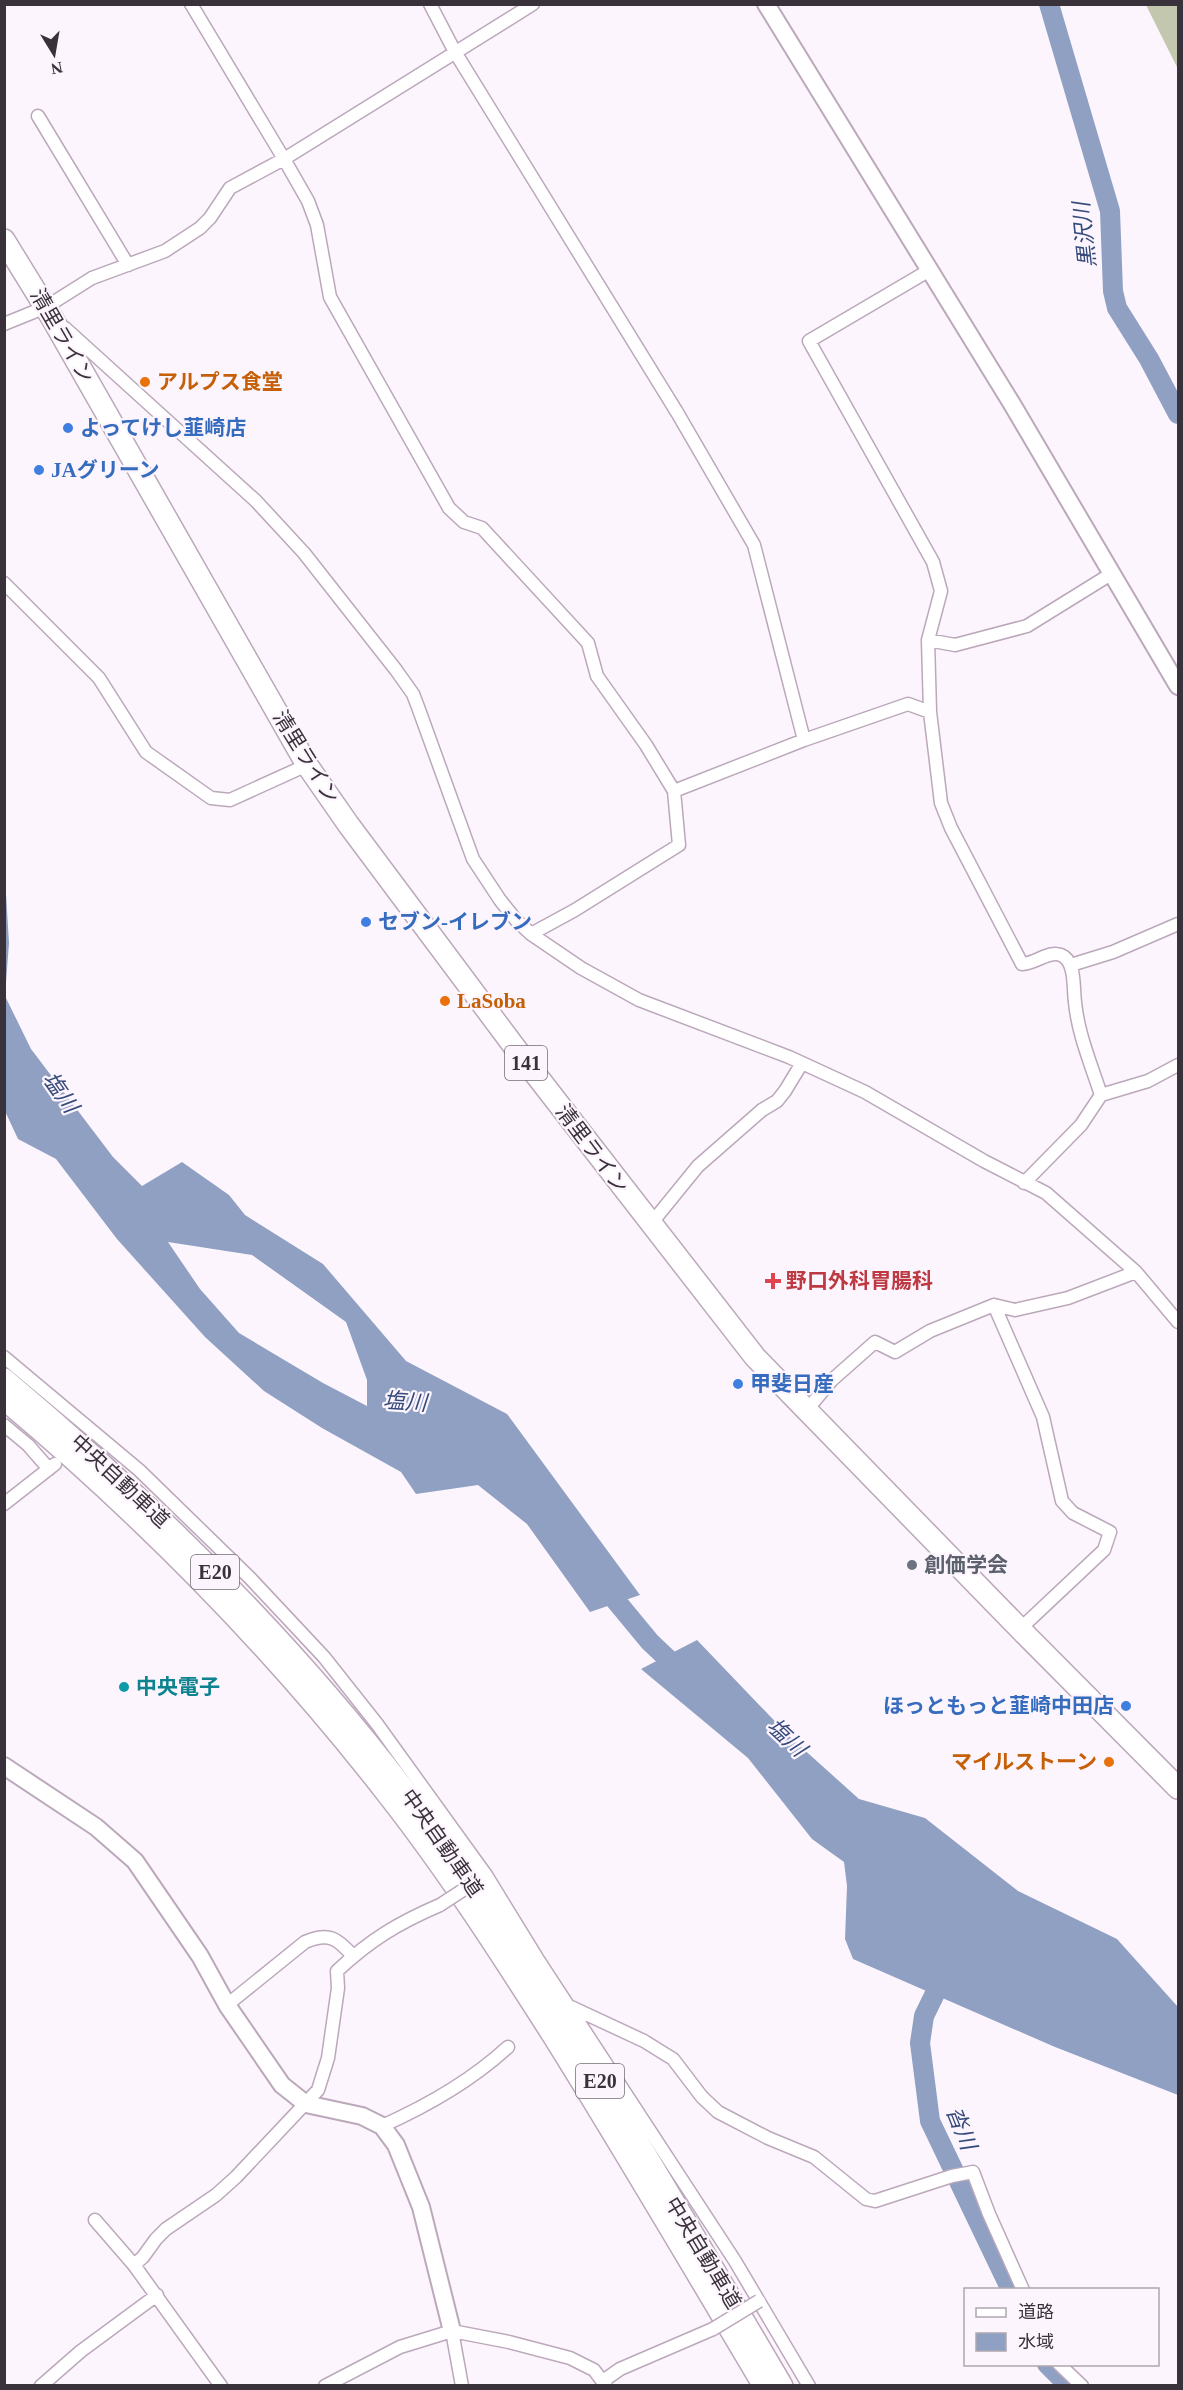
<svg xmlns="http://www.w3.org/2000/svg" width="1183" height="2390" viewBox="0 0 1183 2390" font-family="'Times New Roman','Noto Sans JP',serif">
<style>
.green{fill:#c2c7ae}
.water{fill:#8fa0c3;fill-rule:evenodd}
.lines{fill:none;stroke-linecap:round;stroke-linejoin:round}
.river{stroke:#8fa0c3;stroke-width:20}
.street-casing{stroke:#bba8bb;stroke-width:15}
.secondary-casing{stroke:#bba8bb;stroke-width:20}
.highway-casing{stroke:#bba8bb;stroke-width:24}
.street{stroke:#fff;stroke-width:12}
.secondary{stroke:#fff;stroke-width:16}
.highway{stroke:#fff;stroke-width:21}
.street-bridge-casing{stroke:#bba8bb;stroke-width:15;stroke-linecap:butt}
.street-bridge{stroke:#fff;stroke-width:12}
.food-dot{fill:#e8710a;stroke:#fdf5fd;stroke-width:2}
.shop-dot{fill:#3f7fe0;stroke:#fdf5fd;stroke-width:2}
.health-dot{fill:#e0444e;stroke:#fdf5fd;stroke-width:2}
.worship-dot{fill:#6b7280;stroke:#fdf5fd;stroke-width:2}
.culture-dot{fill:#0f9aa8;stroke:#fdf5fd;stroke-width:2}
.labels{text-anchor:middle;stroke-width:4.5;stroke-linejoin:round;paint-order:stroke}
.shield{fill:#fdf5fd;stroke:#746c74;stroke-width:1.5}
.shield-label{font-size:20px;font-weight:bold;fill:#3a323a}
.street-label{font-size:21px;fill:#3a323a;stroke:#fdf5fd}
.food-label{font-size:21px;font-weight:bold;fill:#c56008;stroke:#fdf5fd;text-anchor:start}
.shop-label{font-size:21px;font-weight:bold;fill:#366cbe;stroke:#fdf5fd;text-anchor:start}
.health-label{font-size:21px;font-weight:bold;fill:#be3a42;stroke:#fdf5fd;text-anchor:start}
.worship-label{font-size:21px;font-weight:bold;fill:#5b616d;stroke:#fdf5fd;text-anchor:start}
.culture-label{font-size:21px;font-weight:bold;fill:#0d838f;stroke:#fdf5fd;text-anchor:start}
.water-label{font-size:22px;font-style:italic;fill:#354b7b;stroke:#fdf5fd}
</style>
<rect width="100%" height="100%" fill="#fdf5fd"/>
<path class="green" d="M1146,5h32v64z"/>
<path class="water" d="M5,877l4,66 -4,53 26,53 82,108 29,29 40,-24 47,33 16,20 78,49 83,97 101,53 133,181 -50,17 -63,-88 -49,-39 -62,9 -15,-22 -79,-44 -58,-37 -59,-54 -88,-98 -61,-80 -38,-20 -14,-30zM168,1242l84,13 94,67 21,58v26l-44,-23 -84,-50 -39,-44z
M697,1640l93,97 69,62 66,19 93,73 99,48 61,68v88l-123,-48 -202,-88 -8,-20 2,-53 -3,-24 -32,-23 -64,-81 -107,-89z"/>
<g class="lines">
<path class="river" d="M1049,4l61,207 3,80 4,17 32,51 29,55
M602,1584l48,58 35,33
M943,1977l-19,39 -4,27 10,78 81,169
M1047,2364l22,22"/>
<g class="street-casing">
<path id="street" d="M191,4l93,155 24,42 9,24 13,72 119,211 15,14 18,6 106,115 9,33 49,69 28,46 5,54 -104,65 -44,24
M430,4l25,48 223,362 76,131 50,195
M38,116l90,149
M928,271l-119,70 124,221 8,29 -13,49 2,72 11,91 10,25 71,136c13,0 27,-14 39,-9 15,6 12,33 14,47 3,32 16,62 26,93
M4,324l42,-17 46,-29 73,-27 35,-23 10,-10 20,-30 54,-29 249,-155
M65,328l191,173 48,52 92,117 17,24 5,13 55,152 27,41 16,20 15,14 50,34 58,32 150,57 76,35 119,69 62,32 90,79 42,50
M4,583l95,95 47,74 65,46 19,2 77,-35
M928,640l27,5 72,-19 84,-52
M674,791l130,-51 104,-36 22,8
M1071,965l42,-13 65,-28
M1024,1183l57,-58 20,-30 47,-14 30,-16
M650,1225l48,-59 64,-56 15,-9 8,-10 17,-28
M994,1305l49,112 19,84 11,12 37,19 -6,18 -84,79
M4,1357l135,113 111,108 74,79 53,67 109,151 51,83 198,303 74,125
M806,1411l26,-31 43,-38 20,10 35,-21 64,-26 21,5 53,-12 68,-26
M4,1425l24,20 21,24
M4,1504l51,-40
M227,2005l78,-63c24,-10 32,-4 48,14
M571,2007l73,34 29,18 29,38 16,15 50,26 46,19 52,42 9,2 77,-25 21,-4 16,42 34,76
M382,2126c45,-20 89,-45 126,-79
M95,2220l39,45
M452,2331l10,55
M1059,2364l23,22
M603,2381l17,-12 93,-40
M41,2386l40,-35 76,-56
M221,2386l-87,-121 9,-8 13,-18 10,-10 50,-34 20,-18 82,-87 10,-32 10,-70 -1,-17c33,-31 61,-48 103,-66
M325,2386l75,-39 52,-16 57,11 61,16 24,12 12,16"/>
</g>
<g class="secondary-casing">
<path id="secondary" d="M766,4l246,400 166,282
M4,1766l92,61 39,34 65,95 27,49 55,80 24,19 56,12 20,10 14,19 25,62 31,124"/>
</g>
<g class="highway-casing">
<path id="highway" d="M4,240l48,78 255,447 41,59 171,229 236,304 265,272 158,159
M4,1379c146,123 283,257 399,409 143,187 259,395 379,598
M4,1399c143,120 270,249 385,397 61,78 114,161 167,244 71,114 139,230 208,346"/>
</g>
<use href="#street" class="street"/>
<use href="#secondary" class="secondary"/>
<use href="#highway" class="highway"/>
<g class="street-bridge-casing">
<path id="street-bridge" d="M440,1905l40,-26
M713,2329l46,-28"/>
</g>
<use href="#street-bridge" class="street-bridge"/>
</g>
<g class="food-dot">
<circle cx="145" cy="382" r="6"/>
<circle cx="445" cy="1001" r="6"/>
<circle cx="1109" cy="1762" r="6"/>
</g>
<g class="shop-dot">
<circle cx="68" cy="428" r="6"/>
<circle cx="39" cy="470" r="6"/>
<circle cx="366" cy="922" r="6"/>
<circle cx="738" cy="1384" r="6"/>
<circle cx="1126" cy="1706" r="6"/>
</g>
<path class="health-dot" d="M770 1272h6v6h6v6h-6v6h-6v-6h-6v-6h6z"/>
<circle class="worship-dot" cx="912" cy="1565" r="6"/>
<circle class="culture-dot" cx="124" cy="1687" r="6"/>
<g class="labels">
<g class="shield">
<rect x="505" y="1046" width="42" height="34" rx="4.5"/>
<rect x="191" y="1555" width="48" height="34" rx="4.5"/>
<rect x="576" y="2064" width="48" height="34" rx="4.5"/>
</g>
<g class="shield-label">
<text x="526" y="1070">141</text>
<text x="215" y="1579">E20</text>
<text x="600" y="2088">E20</text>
</g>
<g class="street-label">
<text transform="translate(62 336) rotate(60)" y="7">清里ライン</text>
<text transform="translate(306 757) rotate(58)" y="7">清里ライン</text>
<text transform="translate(592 1149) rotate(53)" y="7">清里ライン</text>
<text transform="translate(120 1481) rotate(43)" y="7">中央自動車道</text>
<text transform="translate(442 1843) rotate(55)" y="7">中央自動車道</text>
<text transform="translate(703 2253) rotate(59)" y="7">中央自動車道</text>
</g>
<g class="food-label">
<text x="157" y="389">アルプス食堂</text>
<text x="457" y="1008">LaSoba</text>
<text x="1097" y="1769" text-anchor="end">マイルストーン</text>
</g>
<g class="shop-label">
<text x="80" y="435">よってけし韮崎店</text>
<text x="51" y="477">JAグリーン</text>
<text x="378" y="929">セブン-イレブン</text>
<text x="750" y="1391">甲斐日産</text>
<text x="1114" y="1713" text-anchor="end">ほっともっと韮崎中田店</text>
</g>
<g class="health-label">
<text x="786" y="1288">野口外科胃腸科</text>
</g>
<g class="worship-label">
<text x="924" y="1572">創価学会</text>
</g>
<g class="culture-label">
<text x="136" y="1694">中央電子</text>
</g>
<g class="water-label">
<text transform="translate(1084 235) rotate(-96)" y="8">黒沢川</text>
<text transform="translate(61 1092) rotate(55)" y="8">塩川</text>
<text transform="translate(405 1401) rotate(4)" y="8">塩川</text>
<text transform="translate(787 1737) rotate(43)" y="8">塩川</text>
<text transform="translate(962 2128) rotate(68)" y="8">沓川</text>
</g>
</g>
<rect width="1183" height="2390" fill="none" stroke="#3a323a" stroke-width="12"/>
<rect x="964" y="2288" width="195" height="78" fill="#fdf5fd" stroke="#afa7af" stroke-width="1.5"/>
<rect x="976" y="2308" width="30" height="9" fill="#ffffff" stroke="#afa7af" stroke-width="1.5"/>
<text x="1018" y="2318" font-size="18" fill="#3a323a">道路</text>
<rect x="976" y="2333" width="30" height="18" fill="#8fa0c3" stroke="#afa7af" stroke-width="1.5"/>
<text x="1018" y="2348" font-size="18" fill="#3a323a">水域</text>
<g transform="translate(54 54) rotate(169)" stroke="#fdf5fd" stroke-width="4.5" paint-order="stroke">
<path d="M0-4.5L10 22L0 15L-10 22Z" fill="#3a323a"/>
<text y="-9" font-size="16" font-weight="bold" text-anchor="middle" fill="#3a323a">N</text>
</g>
</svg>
